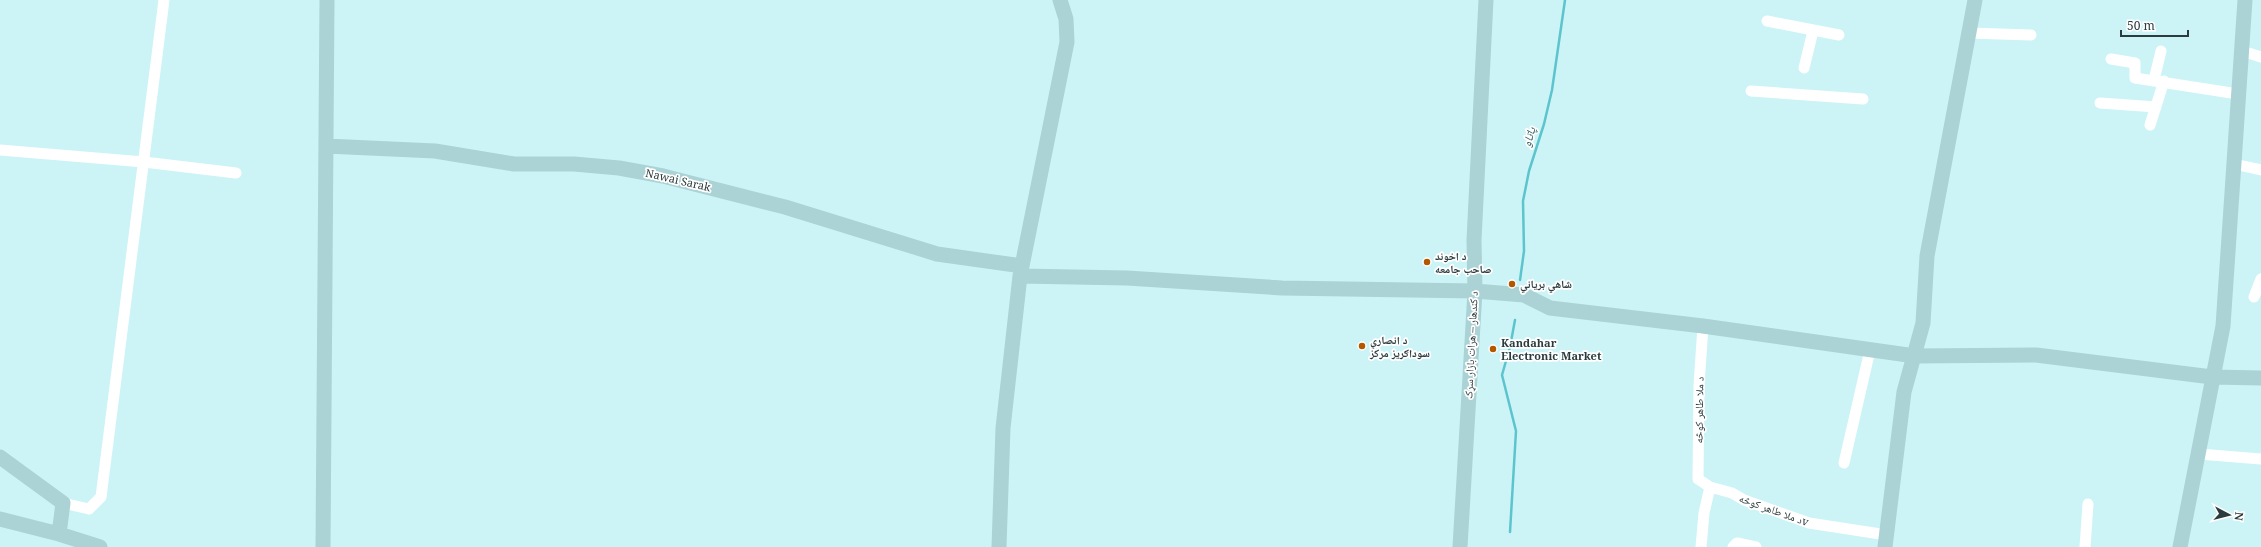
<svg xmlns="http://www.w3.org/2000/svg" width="2261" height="547" viewBox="0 0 2261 547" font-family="'Noto Serif','Noto Naskh Arabic',serif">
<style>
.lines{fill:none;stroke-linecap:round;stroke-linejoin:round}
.stream{stroke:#5cc4cd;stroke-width:2.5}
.street{stroke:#fff;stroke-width:11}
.secondary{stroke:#abd2d5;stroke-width:15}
.poi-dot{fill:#b45800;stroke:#fff;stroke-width:1.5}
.labels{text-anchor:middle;stroke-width:3.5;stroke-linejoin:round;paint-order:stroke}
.street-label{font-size:11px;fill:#2c3b3d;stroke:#fff}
.poi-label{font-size:11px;font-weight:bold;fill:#2c3b3d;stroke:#fff;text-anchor:start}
.water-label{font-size:12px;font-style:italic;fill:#2b595d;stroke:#fff}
</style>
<rect width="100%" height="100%" fill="#ccf4f7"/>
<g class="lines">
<path class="stream" d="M1520,280l4,-29 -1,-50 6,-30 15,-47 8,-34 13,-90
M1510,532l6,-101 -14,-56 8,-28 5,-27"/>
<path class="street" d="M1767,21l72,14
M1969,33l62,2
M2242,51l19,6
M2111,59l24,4v15l103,16
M1804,68l9,-37
M2154,80l7,-29
M1751,91l112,8
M2100,103l56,4
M2150,125l14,-44
M0,150l144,12 92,11
M2234,164l27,6
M2254,297l7,-18
M1703,326l-4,59 -1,94 12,8 22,6 12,7 65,23 78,12
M2199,454l62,5
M1844,463l26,-113
M63,503l26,6 12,-12 63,-497
M1701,547l3,-34 6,-26
M1733,547l4,-4 19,4
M2085,547l3,-43"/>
<path class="secondary" d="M326,146l109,5 79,13h60l45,4 44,8 122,31 152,47 85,12
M1020,276l107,2 155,10 193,3 49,4 26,13 153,18 212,30 121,-1 176,22 49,1
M0,457l63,46 -4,31 41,13
M0,519l59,15
M323,547l4,-547
M999,547l4,-119 17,-152 47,-234 -1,-23 -6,-19
M1460,547l15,-256 -1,-51 12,-240
M1885,547l19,-155 19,-69 4,-67 48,-256
M2180,547l43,-221 22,-326"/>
</g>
<g class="poi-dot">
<circle cx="1427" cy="262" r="4"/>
<circle cx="1512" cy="284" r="4"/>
<circle cx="1362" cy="346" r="4"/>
<circle cx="1493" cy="349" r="4"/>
</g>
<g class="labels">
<g class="street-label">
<text transform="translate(678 180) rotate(13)" y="4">Nawai Sarak</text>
<text transform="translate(1471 345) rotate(-87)" y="4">د کندهار – هرات بازار سړک</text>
<text transform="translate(1699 410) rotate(-89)" y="4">د ملا طاهر کوڅه</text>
<text transform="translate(1774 510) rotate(20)" y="4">د ملا طاهر کوڅهv</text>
</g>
<g class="poi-label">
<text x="1435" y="260">د اخوند<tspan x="1435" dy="13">صاحب جامعه</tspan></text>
<text x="1520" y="288">شاهي برياني</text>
<text x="1370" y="344">د انصاري<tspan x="1370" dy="13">سوداګریز مرکز</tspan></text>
<text x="1501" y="347">Kandahar<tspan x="1501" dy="13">Electronic Market</tspan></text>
</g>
<g class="water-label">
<text transform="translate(1529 137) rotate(-74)" y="4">پاتاو</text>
</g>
</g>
<g transform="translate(2229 515) rotate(97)" stroke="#ffffff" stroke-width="3" paint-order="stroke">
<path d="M0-3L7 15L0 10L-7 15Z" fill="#2c3b3d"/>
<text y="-6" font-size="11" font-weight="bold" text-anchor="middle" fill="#2c3b3d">N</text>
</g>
<path d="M2121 30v6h67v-6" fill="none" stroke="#2c3b3d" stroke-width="2"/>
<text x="2127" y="30" font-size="12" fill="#2c3b3d" stroke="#ffffff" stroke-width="3" paint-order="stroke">50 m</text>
</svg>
